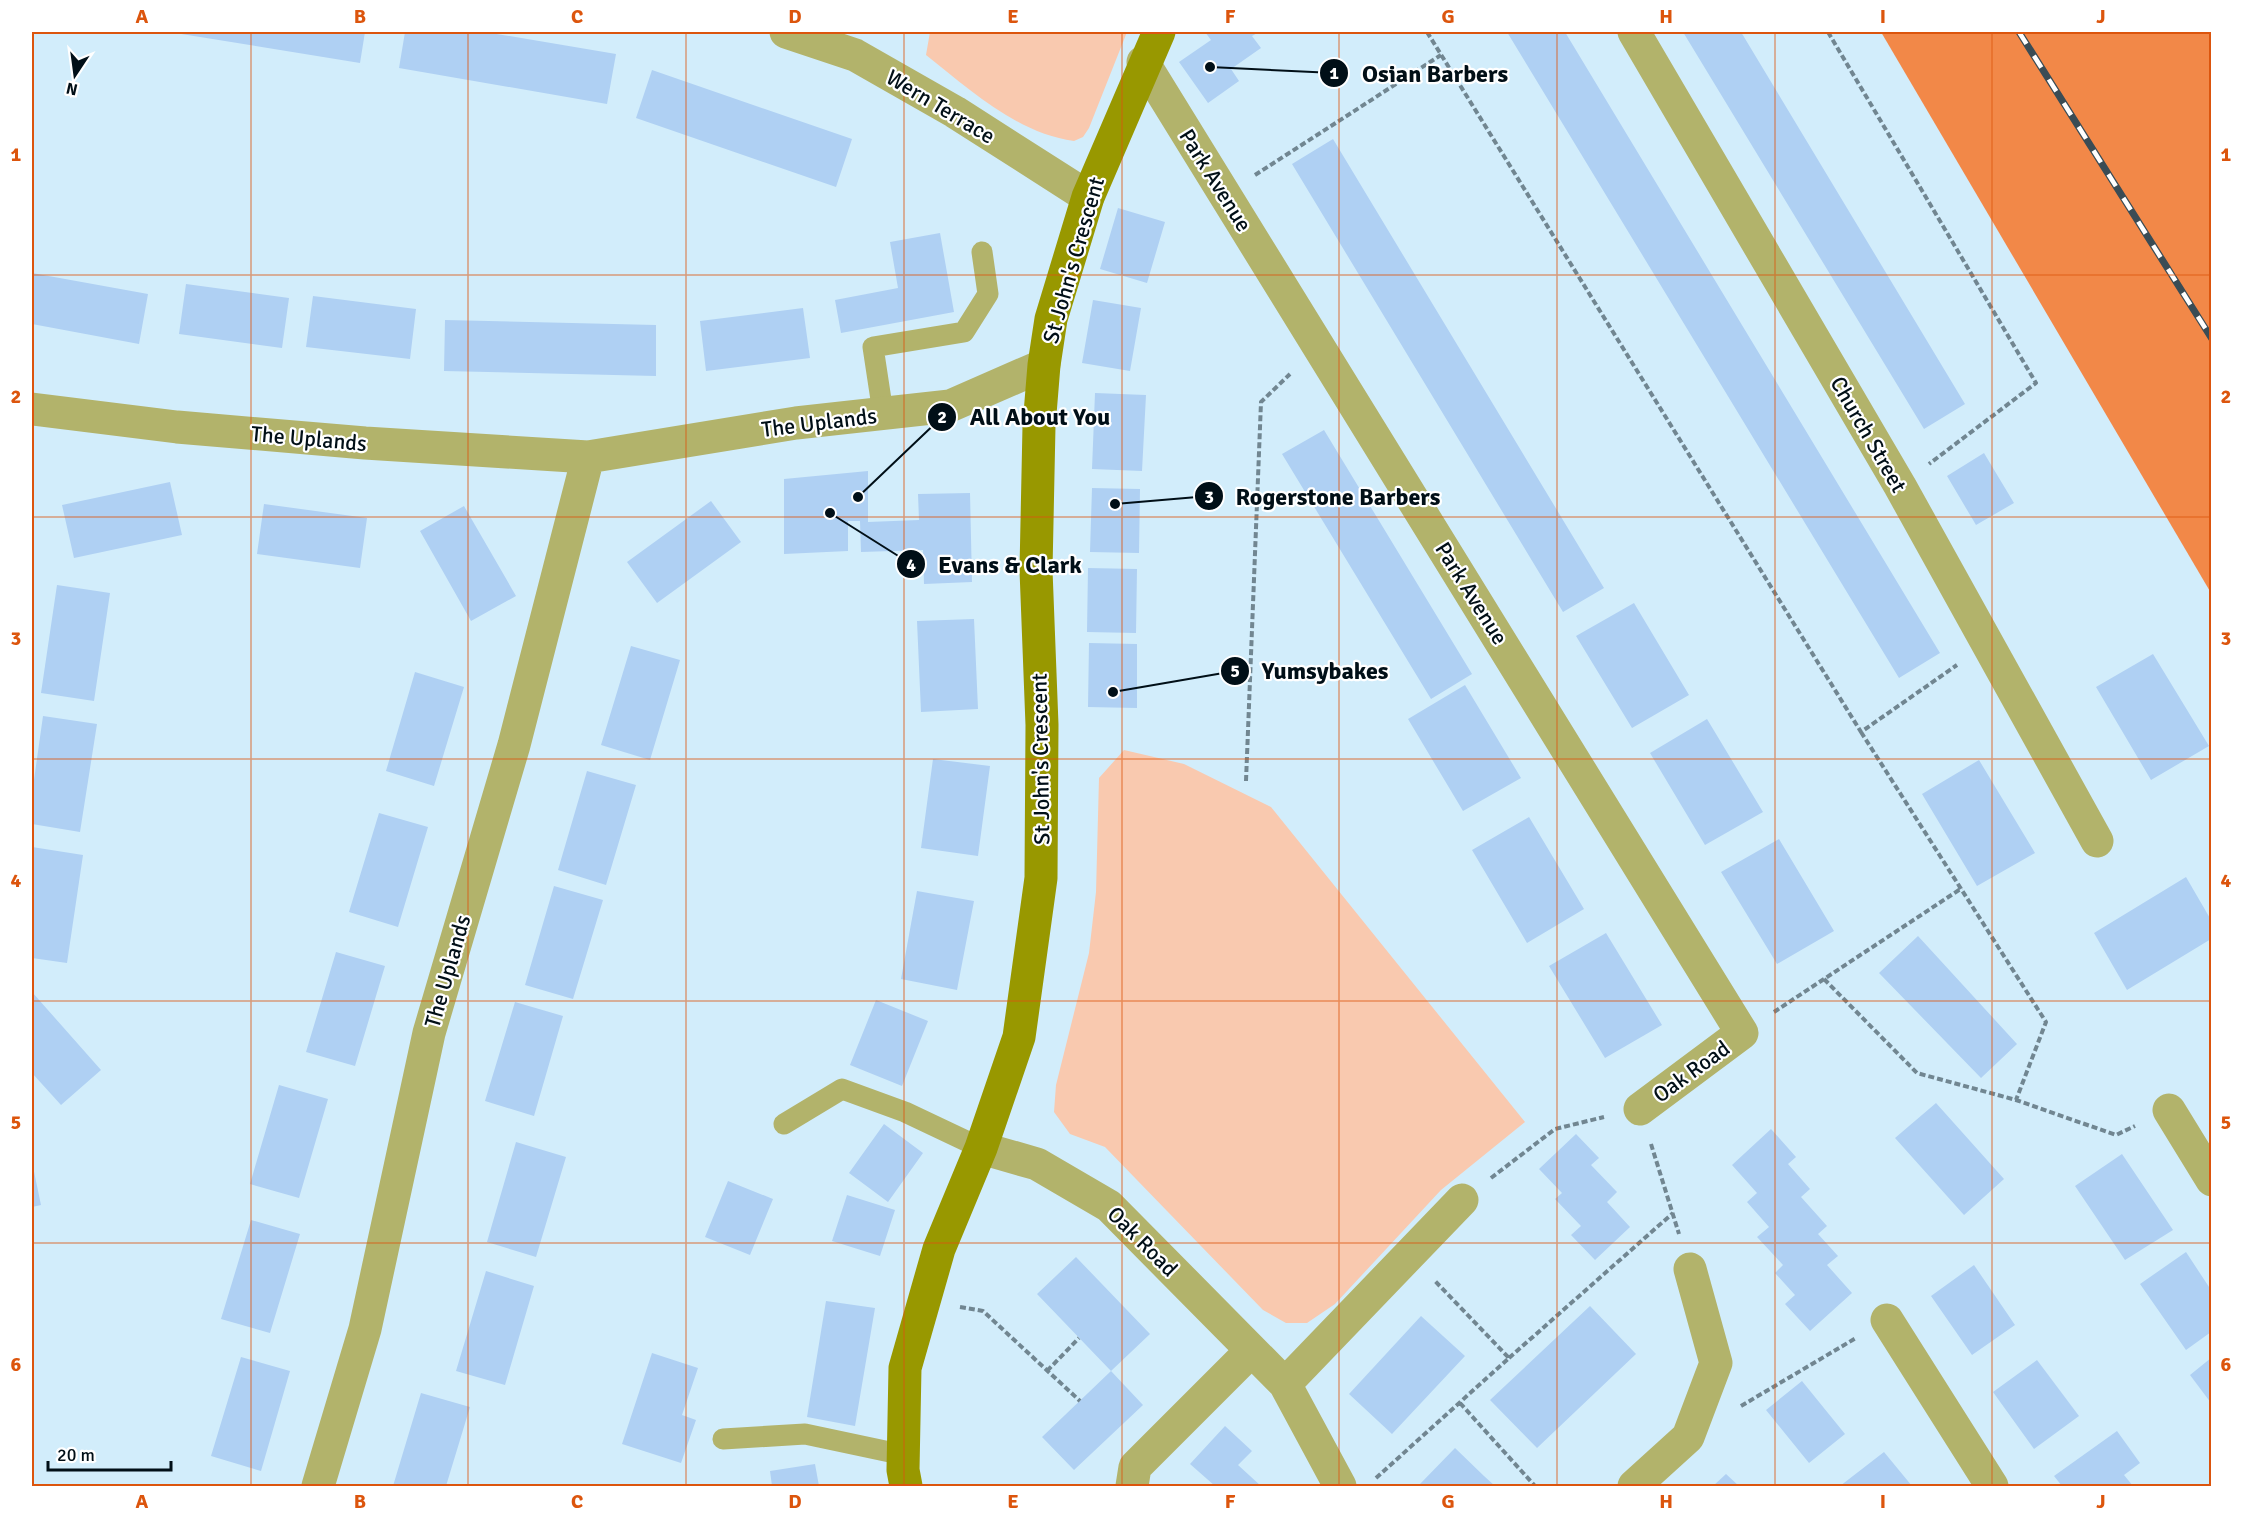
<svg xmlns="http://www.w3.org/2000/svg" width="2243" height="1518" viewBox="0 0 2243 1518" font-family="Signika,sans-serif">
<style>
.green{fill:#f9c9af}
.forest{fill:#f28848}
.building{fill:#afd0f3}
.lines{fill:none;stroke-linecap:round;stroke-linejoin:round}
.path{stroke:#718691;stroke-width:4;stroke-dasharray:6 3;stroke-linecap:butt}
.lane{stroke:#b2b36b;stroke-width:21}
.street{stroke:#b2b36b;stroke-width:33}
.secondary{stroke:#989800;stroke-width:33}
.rail-casing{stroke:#3a4c55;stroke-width:7}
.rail{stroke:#fff;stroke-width:4.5;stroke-dasharray:14;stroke-linecap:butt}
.grid{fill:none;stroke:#dc550d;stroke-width:1.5;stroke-opacity:0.55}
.labels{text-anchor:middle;stroke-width:4.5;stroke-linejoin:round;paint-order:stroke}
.street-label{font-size:22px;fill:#010f17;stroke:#fff}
.leader{fill:none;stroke:#010f17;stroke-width:2}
.callout-dot{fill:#010f17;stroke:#fff;stroke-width:2}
.mark-label{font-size:18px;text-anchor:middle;font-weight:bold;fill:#fff}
.callout-label{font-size:24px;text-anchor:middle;font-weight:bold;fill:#010f17;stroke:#fff;stroke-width:4.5;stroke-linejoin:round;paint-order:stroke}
.neatline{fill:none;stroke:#dc550d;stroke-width:2}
.grid-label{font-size:20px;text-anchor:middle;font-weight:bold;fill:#dc550d}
</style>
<rect width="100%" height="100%" fill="#d2edfb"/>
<path class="green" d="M930,32h197l-38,96 -6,9 -9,4c-56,-7 -105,-52 -148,-86z
M1124,750l60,14 87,43 254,315 -84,68 -106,114 -28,19h-21l-23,-13 -158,-163 -35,-13 -16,-22 2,-27 33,-132 7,-61 3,-114z"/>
<path class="forest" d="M1881,32h330v561z"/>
<path class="building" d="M169,32h196l-5,31z
M405,32h80l131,22 -9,50 -208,-36z
M1205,32h54l-7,4 9,12 -30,21 8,12 -31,22 -29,-41 32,-22z
M1507,32h58l375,621 -41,25z
M1683,32h58l224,372 -41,25z
M652,70l200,69 -16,48 -200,-69z
M1333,139l271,449 -41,24 -271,-448z
M1118,208l47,14 -18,61 -47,-14z
M940,233l14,79 -113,21 -6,-33 63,-12 -8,-46z
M32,273l116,21 -9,50 -107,-20z
M186,284l103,14 -7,50 -103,-14z
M313,296l103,13 -6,50 -104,-12z
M1093,300l48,8 -11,63 -48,-8z
M803,308l7,50 -104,13 -6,-50z
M445,320l211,5v51l-212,-5z
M1095,393l51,2 -4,76 -50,-2z
M1324,430l148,244 -41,25 -149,-245z
M1984,453l30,50 -38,22 -29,-49z
M868,471v51l51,-2 -1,-26 52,-1 2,89 -48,2 -1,-34 -62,2 -1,-31h-12v30l-64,3v-75z
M170,482l12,53 -108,23 -12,-53z
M1092,488l48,1 -1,64 -49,-1z
M711,501l30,41 -84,61 -30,-41z
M264,504l103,14 -7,50 -103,-14z
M464,506l52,90 -45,25 -51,-90z
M1088,568l49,1 -1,64 -49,-1z
M57,585l53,8 -16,108 -53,-8z
M1634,603l55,92 -57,33 -56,-92z
M974,619l4,90 -57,3 -4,-91z
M1089,643l48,1v64l-49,-1z
M631,646l49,14 -30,100 -49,-15z
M2153,654l56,92 -58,34 -55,-93z
M415,672l49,15 -30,99 -48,-15z
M1465,685l56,93 -58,33 -55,-92z
M43,716l54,8 -17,108 -48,-8v-30z
M1707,719l56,93 -58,33 -55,-92z
M933,759l57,7 -12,90 -57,-8z
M1979,760l56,93 -58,33 -55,-92z
M587,771l49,14 -30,100 -48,-15z
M379,813l49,14 -30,100 -49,-15z
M1529,817l55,92 -57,34 -55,-93z
M1779,839l55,92 -57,33 -56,-92z
M32,847l51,8 -16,108 -35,-5z
M2186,877l25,43v19l-84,51 -33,-57z
M554,886l49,14 -30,99 -48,-14z
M917,891l57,10 -17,89 -56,-11z
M1606,933l56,92 -57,33 -56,-92z
M1918,936l99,108 -36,34 -102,-105z
M336,952l49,14 -30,100 -49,-14z
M32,992l69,78 -40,35 -29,-32z
M876,1000l52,21 -26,65 -52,-21z
M515,1002l48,14 -29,100 -49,-15z
M279,1085l49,14 -29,99 -49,-14z
M1936,1103l68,76 -40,36 -69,-77z
M884,1124l39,29 -35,49 -39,-29z
M1771,1129l25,28 -8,7 22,25 -9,8 26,29 -9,8 20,22 -11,9 25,28 -42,38 -25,-27 10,-9 -20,-22 8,-8 -26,-28 12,-10 -22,-25 10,-9 -25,-28z
M1576,1134l23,24 -8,7 26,27 -10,10 23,25 -35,33 -24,-25 10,-9 -26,-27 7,-6 -23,-24z
M516,1142l50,15 -30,100 -49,-15z
M2122,1154l51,76 -48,30 -50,-74z
M32,1162l9,43 -9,2z
M728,1181l45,18 -23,56 -45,-18z
M847,1195l48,15 -15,46 -48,-15z
M251,1220l49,14 -30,99 -49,-14z
M2186,1252l25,38v42l-25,18 -46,-66z
M1076,1257l74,77 -39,37 -74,-77z
M1974,1265l41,60 -43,30 -41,-59z
M486,1271l48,15 -29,99 -49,-14z
M826,1301l49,7 -20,118 -48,-9z
M1590,1306l46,48 -99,94 -47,-48z
M1421,1316l44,40 -73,78 -43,-40z
M652,1353l46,15 -16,47 14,5 -15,43 -59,-19z
M241,1357l49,14 -29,100 -50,-15z
M2211,1358v45l-21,-28z
M2037,1360l42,56 -45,33 -41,-57z
M1111,1371l32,34 -69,65 -32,-33z
M1802,1381l43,53 -36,29 -43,-53z
M421,1393l49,14 -24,79h-53z
M1225,1426l27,25 -14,14 23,21h-46l-25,-22z
M2117,1431l23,32 -16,12 9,11h-71l-8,-10z
M1455,1448l29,28 11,10h-73l-2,-2z
M1884,1452l28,34h-72z
M815,1464l4,22h-47l-2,-15z
M1726,1474l13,12h-26z"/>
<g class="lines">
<path class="path" d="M1427,32l434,700 96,-67
M1828,32l208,351 -107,81
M1255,175l186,-120
M1861,732l185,290 -30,78
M1246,781l15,-379 29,-28
M1824,979l93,94 99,27 100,35 19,-9
M1774,1012l188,-124
M1651,1144l28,90
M1491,1178l64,-49 49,-12
M960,1307l23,4 97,90
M1509,1358l164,-145
M1047,1371l32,-33
M1460,1403l75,83
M1741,1406l115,-68
M1376,1478l133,-120 -74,-77"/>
<path class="lane" d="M883,413l-10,-66 91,-15 24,-38 -6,-42
M784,1124l58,-35 63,23 76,36
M723,1439l82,-5 99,21"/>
<path class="street" d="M786,32l69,23 100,57 133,85
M1634,32l266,454 197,355
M1143,62l599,971 -102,76
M32,409l145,18 188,16 223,14 208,-34 154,-17 94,-41
M2169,1110l43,70
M981,1148l56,16 72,42 176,178 55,102
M1887,1320l105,166
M1285,1384l177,-184
M318,1486l47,-157 64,-296 85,-288 74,-288
M1132,1486l3,-19 116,-116
M1634,1486l54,-49 28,-74 -26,-94"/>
<path class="secondary" d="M906,1486l-3,-16 2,-102 34,-119 42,-101 38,-111 22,-159 1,-153 -6,-155 3,-144 5,-61 7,-46 37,-122 71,-165"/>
<g class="rail-casing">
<path id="rail" d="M2019,32l193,307"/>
</g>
<use href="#rail" class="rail"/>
</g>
<path class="grid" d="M251,32v1454M468,32v1454M686,32v1454M904,32v1454M1122,32v1454M1339,32v1454M1557,32v1454M1775,32v1454M1992,32v1454M32,275h2180M32,517h2180M32,759h2180M32,1001h2180M32,1243h2180"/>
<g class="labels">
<g class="street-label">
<text transform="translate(941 106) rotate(31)" y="8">Wern Terrace</text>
<text transform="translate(1216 180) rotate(58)" y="8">Park Avenue</text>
<text transform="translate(1073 260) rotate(-74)" y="8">St John's Crescent</text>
<text transform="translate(819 422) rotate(-7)" y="8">The Uplands</text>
<text transform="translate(1869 434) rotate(60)" y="8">Church Street</text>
<text transform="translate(309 438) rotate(5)" y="8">The Uplands</text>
<text transform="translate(1472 593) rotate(58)" y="8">Park Avenue</text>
<text transform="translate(1040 759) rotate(-91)" y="8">St John's Crescent</text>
<text transform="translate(447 971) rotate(-74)" y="8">The Uplands</text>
<text transform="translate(1691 1071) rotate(-36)" y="8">Oak Road</text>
<text transform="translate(1143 1241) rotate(45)" y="8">Oak Road</text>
</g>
</g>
<path class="leader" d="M1210 67L1334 73M858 497L942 417M1115 504L1209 496M830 513L911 564M1113 692L1235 671"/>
<g class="callout-dot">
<circle cx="1210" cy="67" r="6"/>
<circle cx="858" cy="497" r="6"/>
<circle cx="1115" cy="504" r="6"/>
<circle cx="830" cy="513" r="6"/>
<circle cx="1113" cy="692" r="6"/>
<circle cx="1334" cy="73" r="15"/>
<circle cx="942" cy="417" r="15"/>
<circle cx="1209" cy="496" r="15"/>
<circle cx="911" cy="564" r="15"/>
<circle cx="1235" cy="671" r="15"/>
</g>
<g class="mark-label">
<text x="1334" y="79">1</text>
<text x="942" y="423">2</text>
<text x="1209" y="503">3</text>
<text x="911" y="571">4</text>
<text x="1235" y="677">5</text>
</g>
<g class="callout-label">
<text x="1435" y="82">Osian Barbers</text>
<text x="1040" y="425">All About You</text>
<text x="1338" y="505">Rogerstone Barbers</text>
<text x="1010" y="573">Evans &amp; Clark</text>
<text x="1325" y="679">Yumsybakes</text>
</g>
<rect width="2243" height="1518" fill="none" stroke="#ffffff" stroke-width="66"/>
<g transform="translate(75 75) rotate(193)" stroke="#ffffff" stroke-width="4.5" paint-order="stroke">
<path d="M0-4.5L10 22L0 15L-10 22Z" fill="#010f17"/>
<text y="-9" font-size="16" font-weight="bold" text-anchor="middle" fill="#010f17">N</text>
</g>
<path d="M48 1461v9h123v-9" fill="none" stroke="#010f17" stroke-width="3"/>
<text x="57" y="1461" font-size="18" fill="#010f17" stroke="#ffffff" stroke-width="4.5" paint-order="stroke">20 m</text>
<rect x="33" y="33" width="2177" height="1452" class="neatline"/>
<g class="grid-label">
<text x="142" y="23">A</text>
<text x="360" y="23">B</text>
<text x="577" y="23">C</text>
<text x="795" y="23">D</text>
<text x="1013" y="23">E</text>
<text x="1230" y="23">F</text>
<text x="1448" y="23">G</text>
<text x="1666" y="23">H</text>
<text x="1883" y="23">I</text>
<text x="2101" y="23">J</text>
<text x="16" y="161">1</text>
<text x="2226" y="161">1</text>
<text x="16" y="403">2</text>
<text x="2226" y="403">2</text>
<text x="16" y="645">3</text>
<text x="2226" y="645">3</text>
<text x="16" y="887">4</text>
<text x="2226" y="887">4</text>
<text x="16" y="1129">5</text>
<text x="2226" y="1129">5</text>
<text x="16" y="1371">6</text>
<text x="2226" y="1371">6</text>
<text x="142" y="1508">A</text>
<text x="360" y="1508">B</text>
<text x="577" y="1508">C</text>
<text x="795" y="1508">D</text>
<text x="1013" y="1508">E</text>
<text x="1230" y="1508">F</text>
<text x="1448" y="1508">G</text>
<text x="1666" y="1508">H</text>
<text x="1883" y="1508">I</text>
<text x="2101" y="1508">J</text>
</g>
</svg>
